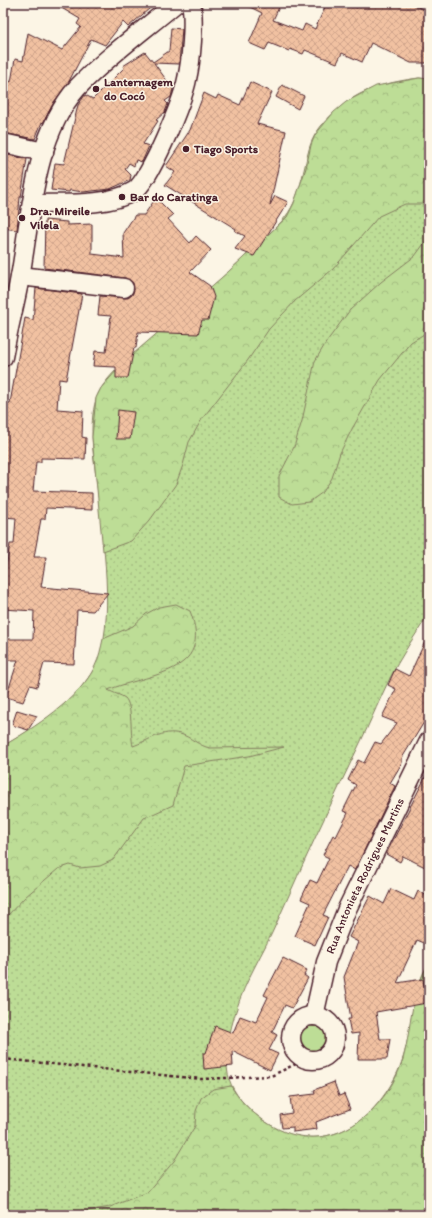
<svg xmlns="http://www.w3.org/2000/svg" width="432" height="1218" viewBox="0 0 432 1218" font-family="Itim,sans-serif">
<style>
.grass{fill:url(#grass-dots);stroke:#847e60}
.forest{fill:url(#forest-crowns);stroke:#847e60}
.park{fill:#bddd96;stroke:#847e60}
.building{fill:url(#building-cross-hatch);stroke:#4a1f2b}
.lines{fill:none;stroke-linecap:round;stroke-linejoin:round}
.street-casing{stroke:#4a1f2b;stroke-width:21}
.path{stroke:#4a1f2b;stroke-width:2.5;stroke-dasharray:3 3;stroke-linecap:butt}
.street{stroke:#fcf5e5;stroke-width:18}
.poi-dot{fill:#4a1f2b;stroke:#fcf5e5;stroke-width:1.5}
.labels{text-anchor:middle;stroke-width:3;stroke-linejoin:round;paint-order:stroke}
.poi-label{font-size:12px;font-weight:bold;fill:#4a1f2b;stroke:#fcf5e5;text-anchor:start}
.street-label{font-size:12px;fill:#4a1f2b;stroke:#fcf5e5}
</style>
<defs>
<pattern id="grass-dots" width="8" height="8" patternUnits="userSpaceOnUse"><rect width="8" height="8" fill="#bddd96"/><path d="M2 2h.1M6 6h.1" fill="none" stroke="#a4bd81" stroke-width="1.8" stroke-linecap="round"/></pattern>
<pattern id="forest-crowns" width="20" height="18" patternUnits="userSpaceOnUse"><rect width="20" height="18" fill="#bddd96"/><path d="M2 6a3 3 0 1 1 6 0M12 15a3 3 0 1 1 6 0" fill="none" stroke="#a4bd81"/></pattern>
<pattern id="building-cross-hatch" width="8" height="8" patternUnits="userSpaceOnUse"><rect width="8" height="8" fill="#f1c1a1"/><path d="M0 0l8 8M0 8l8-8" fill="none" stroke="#d0a58b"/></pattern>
</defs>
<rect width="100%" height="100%" fill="#fcf5e5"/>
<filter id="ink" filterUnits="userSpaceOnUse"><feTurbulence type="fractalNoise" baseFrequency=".025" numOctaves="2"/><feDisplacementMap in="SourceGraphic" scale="8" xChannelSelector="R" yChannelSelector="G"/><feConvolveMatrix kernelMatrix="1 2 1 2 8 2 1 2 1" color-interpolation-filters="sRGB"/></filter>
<g filter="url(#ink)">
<path class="grass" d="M419,78l10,1v534c-8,14 -17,26 -25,40 -17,27 -29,59 -43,88 -29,60 -57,120 -84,181 -13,30 -32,58 -41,89 -6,19 -12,43 -8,63 4,27 43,57 69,62 32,6 62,-9 82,-34 10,-13 18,-26 23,-41 11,-32 8,-68 27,-98v252h-426v-469c33,-19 73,-44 92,-79 22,-41 7,-134 2,-181 -3,-28 -9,-59 -1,-87 7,-24 50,-55 69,-71 38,-34 77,-67 113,-103 22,-20 24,-52 32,-79 4,-13 15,-26 26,-35 23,-22 52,-29 83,-33z"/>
<path class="forest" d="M419,78l10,1v132l-3,-7h-21l-26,12 -46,53 -38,32 -26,28 -21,31 -46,59 -13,23 -6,23 -7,19 -26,36 -19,21 -28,10 -11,-114 4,-39 5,-10 24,-27 103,-89 59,-55 7,-14 12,-35 5,-23 4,-10 19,-23 12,-10 30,-16z
M429,237v94l-18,11 -31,38 -28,49 -12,24 -8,25 -9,14 -14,10 -17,2 -13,-7v-21l15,-29 8,-26 13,-60 12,-20 23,-31 31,-28 34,-26z
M176,604l14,7c25,64 -42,62 -82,79 5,3 13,5 17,8 8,8 5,36 8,48 15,-5 30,-17 47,-12 11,3 19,12 30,14l74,-1 -35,9 -65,10 -11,39 -29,13 -31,42 -13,6 -20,2 -10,-3 -12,4 -33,28 -18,19 -4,6v-176c29,-17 78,-48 92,-80 4,-8 6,-18 8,-27l30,-13 13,-12 13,-7z
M429,963v242l-13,9 -353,1 47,-8 38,-15 26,-31 21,-35 1,-15 5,-13 12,-9 18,-3c13,23 42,46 69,50 47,9 90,-34 103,-77 9,-32 7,-66 26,-96z"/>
<path class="park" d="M294 1038a18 18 0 1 1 36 0a18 18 0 1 1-36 0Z"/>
<path class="building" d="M53,3h103l-28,24 -5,-5 -18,23 -14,-6 -24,46 -13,17 -11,21 -1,-1 -7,17 -32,-6v-57l8,6 4,-23 8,2 5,-28 34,17 19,-23 -4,-3 3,-5z
M242,3h39l-8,17 29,11 3,-7 10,5 12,-26h19l11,5 2,-5h50l20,9v51h-18l-40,-20 -9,19 -20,-9 -5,10 -32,-13 -2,4 -13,-5 -1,2 -20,-8 -4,7 -16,-7 13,-30z
M171,28l11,1 -3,35 -25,-1 19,26 -2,8 -6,4 3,3 -3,8 -9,8 2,1 -15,23 6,2 -7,16 -6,-2 -2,6 -5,-3 -4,6 6,6 -1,5 -20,9 -27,3 -13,-2 -1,2 -18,-2 4,-27 9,1 14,-59 7,-10 8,4 31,-31 -1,-2 22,-14 8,10 16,-11z
M250,82l22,10 -15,32 29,7 -16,74 5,-9 13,6 -34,54 -19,-7 10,-13 -10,-5 1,-2 -71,-44 10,-13 -9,-6 24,-36 14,-37 12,6 2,-4 22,10z
M282,85l22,11 -6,13 -22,-12z
M3,154l24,5 -6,38h-1l-3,33 -14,-2z
M156,198l17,17 -5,4 22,24 6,-7 15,14 -21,22 20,14 4,11 -6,23h-6l-4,14 -60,-2 -2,16h-2l-6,30h-12v-11l-23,-1 2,-15 11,1 5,-36 -13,-1 2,-19 28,2 4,-3 2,-5 -1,-7 -8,-5 -81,-10 1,-48 22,2v3l25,-1v30l32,4 -1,-25 12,-18h9z
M36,288l46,6 -16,86 -7,-1 -2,30 26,2 -1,26 4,1 -1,21 -44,-1v4h-5l-3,29 59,2v17l-46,-2 -1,11h-4l-7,38h12l-5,30 67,6 -15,18 -16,-1 -3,54 -30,-1 -7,24 -7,-2 -7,17 -17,-5 12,-37h-15v-21h30l1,-28 -31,-2v-24l7,-41h4l2,-26 -13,-1v-89l3,-25h4l15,-85 8,2z
M118,410l16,2 -4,27h-14z
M429,633v81l-27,44v5l-12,20 5,3 -40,84 -7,-4 -25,49 5,2 -13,28 -20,-9 15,-33 -9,-4 9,-19 7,3 12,-25 -6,-3 10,-20 3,2 12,-24 -5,-2 13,-26 -8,-5 10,-20 6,3 11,-21 6,2 16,-21 -15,-6 14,-28 -8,-4 7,-16 14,7z
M17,710l20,6 -9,14 -16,-5z
M429,770v99l-26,-13 -3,6 -14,-8z
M391,889l23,11 4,-9 11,6v48l-12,-5 -20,43 26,-4 4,24 -51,9 4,27h10l-3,20h-29l1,-26 -8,1 -3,-15h3l-7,-42 14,-35 -9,-5 21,-41 14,8z
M283,958l24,12 -3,5 4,3 -16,30 -7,-3 -13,27 5,3 -8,15 9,4 -8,16 -38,-19 1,15 -29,3 -1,-16h3l9,-27 18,7 7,-17 16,6 12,-25 -4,-2z
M334,1082l5,14 5,-2 6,15 -34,13 1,7 -24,3v-5l-11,1 -2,-13 12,-2 -2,-16 25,-3 -1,-4z"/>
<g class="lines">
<g class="street-casing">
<g id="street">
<path d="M3,143l41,9"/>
<path d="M32,204c30,-1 76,3 102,-13 16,-10 49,-91 53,-112 4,-17 8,-59 4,-76"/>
<path d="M20,276l104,12"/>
<path d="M3,357c5,-27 12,-53 17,-80 11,-61 14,-140 57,-189 28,-30 67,-58 99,-85"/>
<path id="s1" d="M314,1016l12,-54 21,-53 82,-168"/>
<circle cx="313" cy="1038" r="22"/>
</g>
</g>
<path class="path" d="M3,1059l198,20 70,-3 35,-17"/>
<use href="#street" class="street"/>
</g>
</g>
<g class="poi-dot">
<circle cx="96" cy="89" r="4"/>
<circle cx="186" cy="149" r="4"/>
<circle cx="122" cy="197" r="4"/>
<circle cx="22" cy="218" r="4"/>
</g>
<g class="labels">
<g class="poi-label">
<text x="104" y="86">Lanternagem<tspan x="104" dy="14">do Cocó</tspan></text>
<text x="194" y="153">Tiago Sports</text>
<text x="130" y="201">Bar do Caratinga</text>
<text x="30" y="215">Dra. Mireile<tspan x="30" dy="14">Vilela</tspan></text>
</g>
<g class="street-label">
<text dy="4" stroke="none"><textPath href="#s1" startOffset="150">Rua Antonieta Rodrigues Martins</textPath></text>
</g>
</g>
<rect width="432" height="1218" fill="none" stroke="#fcf5e5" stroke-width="16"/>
<rect x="8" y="8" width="416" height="1202" fill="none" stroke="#4a1f2b" stroke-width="1.5" filter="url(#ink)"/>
</svg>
